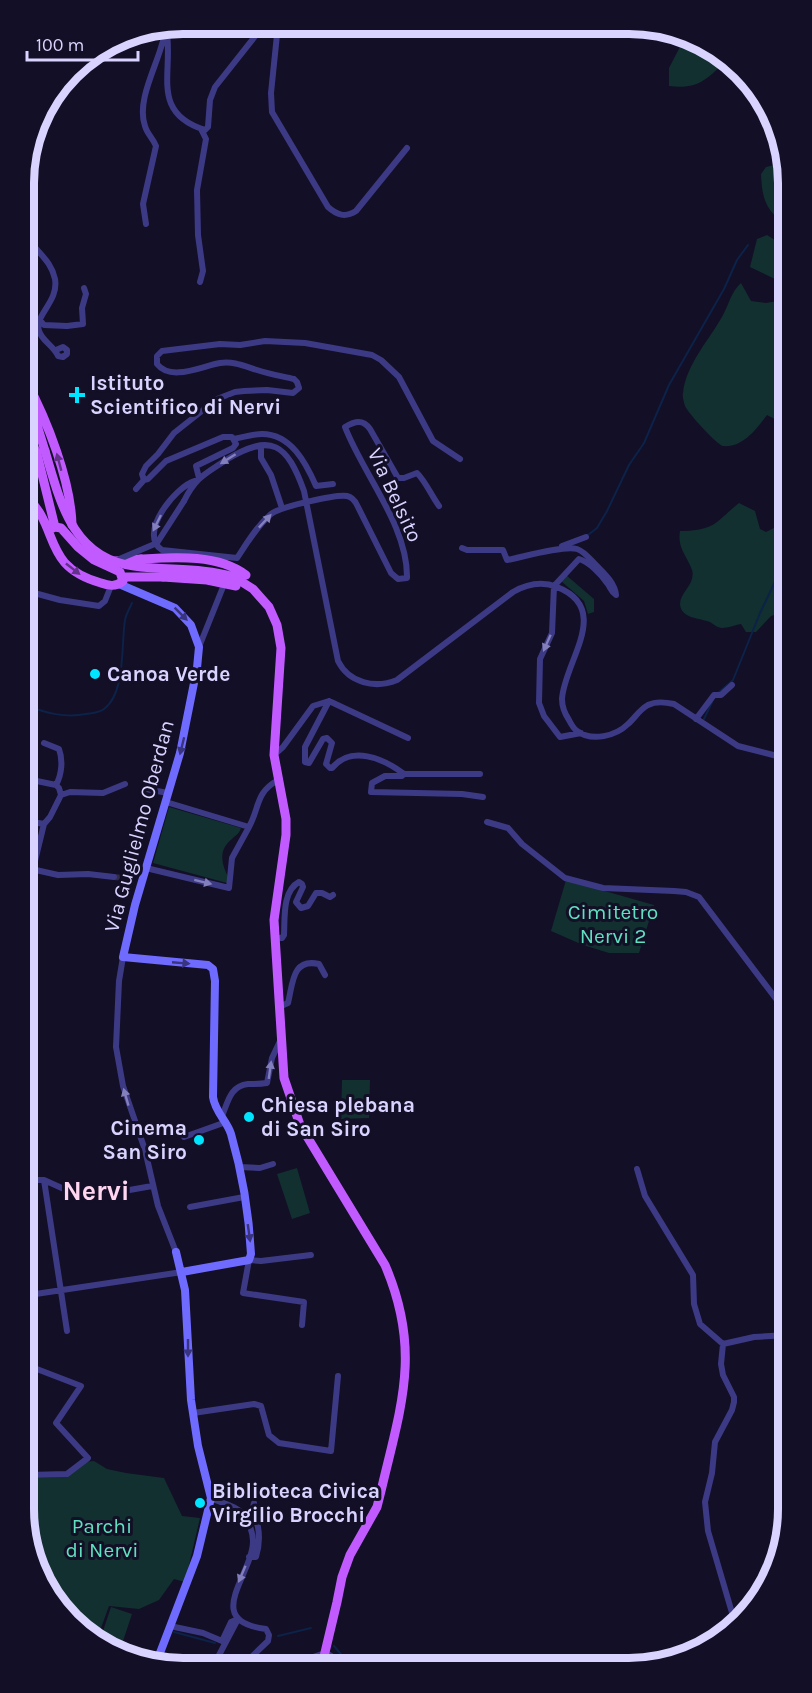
<svg xmlns="http://www.w3.org/2000/svg" width="812" height="1693" viewBox="0 0 812 1693" font-family="Karla,sans-serif">
<style>
.green{fill:#12302f}
.lines{fill:none;stroke-linecap:round;stroke-linejoin:round}
.stream{stroke:#0c2248;stroke-width:2}
.street-tunnel{stroke:#312d47;stroke-width:6;stroke-dasharray:6 3;stroke-linecap:butt}
.street{stroke:#3d3a85;stroke-width:6}
.secondary{stroke:#6f6bff;stroke-width:8}
.primary{stroke:#c25bff;stroke-width:9}
.street-bridge{stroke:#3d3a85;stroke-width:6}
.primary-bridge{stroke:#c25bff;stroke-width:9}
.oneway{fill:#837fbc}
.oneway2{fill:#623188}
.oneway3{fill:#38347d}
.poi-dot{fill:#00e5ff;stroke:#130f26;stroke-width:2}
.labels{text-anchor:middle;stroke-width:6;stroke-linejoin:round;paint-order:stroke}
.poi-label{font-size:21px;font-weight:bold;fill:#d9d4ff;stroke:#130f26;text-anchor:start}
.street-label{font-size:21px;fill:#d9d4ff;stroke:#130f26}
.park-label{font-size:21px;fill:#5fe0c0;stroke:#130f26}
.district-label{font-size:27px;font-weight:bold;fill:#ffd6f0;stroke:#130f26}
.rim{fill:none;stroke:#d9d4ff;stroke-width:8}
</style>
<rect width="100%" height="100%" fill="#130f26"/>
<path class="green" d="M684,39l43,21c-20,19 -29,30 -58,26v-18z
M783,163v60c-18,-14 -21,-26 -22,-49l5,-7z
M767,235l14,9 2,5v34l-33,-16 7,-28z
M741,283l10,18 15,2 17,-3 1,124 -17,-9c-10,13 -24,33 -44,31 -6,-1 -35,-33 -38,-40 -1,-3 -3,-10 -2,-13 3,-29 27,-54 40,-78 6,-11 8,-23 18,-32z
M739,503l16,8 5,18 6,3 18,-9v46l-8,17 4,19 -2,9 -7,2 -15,16h-10l-5,-8c-6,1 -13,4 -19,4 -4,0 -9,-4 -12,-6 -10,-4 -29,-3 -30,-18 0,-12 16,-20 12,-34 -5,-14 -15,-22 -12,-39 12,0 27,-1 37,-9 8,-6 14,-13 22,-19z
M566,575l28,24v13l-6,2 -4,-13 -23,-20z
M169,807l72,21c-2,6 -4,6 -9,11 -14,11 -11,25 -3,39l-2,5 -74,-20z
M566,880l88,25 -15,48h-30l-26,-8 -32,-14z
M342,1080h28l-1,38 -28,1z
M297,1168l13,45 -18,6 -15,-45z
M94,1461l13,8 19,4 38,5 18,38 18,2 -15,64 -11,-3 -15,21 -20,9 -30,-3 -12,33 -19,-10 -48,-78 -1,-73 36,-1 18,-15z
M111,1607l21,7 -12,36 -20,-10z"/>
<g class="lines">
<path class="stream" d="M588,535l9,-7 10,-17 22,-46 15,-22 25,-58 55,-96 13,-29 11,-15
M718,693l15,-13 27,-67 24,-50
M27,706c20,7 37,12 59,8 6,-1 13,-1 18,-5 22,-16 17,-65 21,-89 1,-6 5,-12 7,-17
M704,719l9,-19
M784,753h1
M174,1632l41,11
M278,1636l33,-8
M334,1646l16,19"/>
<path class="street-tunnel" d="M114,877l19,2"/>
<path class="street" d="M278,25l-7,68 1,19 56,95c9,8 17,11 28,4l51,-63
M166,27c9,43 -18,85 39,103l3,-3 2,-27 5,-13 49,-62
M146,224l-3,-20 13,-58c-3,-8 -9,-12 -11,-20 -10,-28 17,-68 20,-95
M26,228c2,21 24,27 29,51 4,23 -21,36 -16,52 3,10 15,15 19,25l5,1 4,-3v-4l-4,-3 -7,3
M200,282l3,-11 -5,-36 -1,-45 9,-51 -5,-10
M40,320l4,5 23,1 16,-2 -1,-16 4,-14 -2,-6
M234,439c9,-2 19,-5 28,-5 29,0 44,29 54,52l17,-2
M261,446v12l10,17 11,33
M199,478l-3,-12 37,-18 3,-4 -4,-7h-9l-57,24 -18,18 -4,1 -2,-6 4,-8 12,-12 16,-21 43,-34 18,-7 9,-1 23,-1 26,3 6,-5 -2,-6 -3,-3c-13,-3 -25,-5 -37,-9 -13,-4 -23,-9 -37,-7 -18,3 -49,19 -63,1v-8l5,-5 58,-7 20,1 25,-4 40,2 67,12 9,5 18,17 34,64 27,18
M195,481c-19,5 -58,53 -33,69l75,8c10,-15 20,-32 34,-44 8,-7 66,-20 76,-18 5,1 8,5 10,9l34,68 7,6 9,-1c1,-52 -44,-104 -62,-151 10,-6 18,-8 25,2l28,49h6l13,-5c9,9 14,22 22,33
M136,489l8,-9
M184,501c12,-24 20,-26 42,-41 46,-28 61,-16 78,31l34,170c11,22 37,28 59,19l116,-88c14,-8 29,-11 44,-5 56,22 7,75 5,112 0,8 3,15 7,21 2,4 5,9 8,11 15,11 39,5 51,-7 7,-6 11,-14 20,-19 8,-4 17,-3 26,-1l64,42 47,12
M562,546l24,-9
M462,548l5,2h36l4,10c16,-3 57,-15 70,-11 9,3 15,13 22,19 7,7 16,16 17,27 -5,-3 -5,-7 -9,-12 -6,-9 -18,-21 -28,-24l-25,27 -2,47 -12,26 -1,44 5,13 16,21 21,-4
M27,591l33,9 39,6 6,-5 6,-15
M199,647l24,-60
M329,701l79,37
M696,719l18,-24h7l11,-10
M44,743l15,6c4,11 3,25 -3,36
M274,755l9,-8 30,-41 16,-5 -24,46v15l4,1 14,-24 4,-1 5,5 -6,21 4,4h2c19,-23 51,-10 72,6l-2,2h-17l-13,7 -1,9 91,2 21,3
M404,774h76
M27,779l29,6 3,3 2,7 -11,22 -6,7 -11,45
M146,789l22,4
M61,795l9,-3 33,1 22,-9
M27,821l17,3
M487,822l21,6 14,16 43,34 38,10 71,3 12,1 13,5 87,115
M249,827c11,-20 6,-34 29,-47
M27,868l31,7 30,-1 26,3
M146,868l83,20 3,-30 17,-31 -83,-25
M275,938h7l2,-3c1,-16 -2,-44 15,-53l3,2 1,3 -7,15 5,6 7,-2 8,-13h6l8,4 3,-2
M123,957l-4,24 -3,66 7,39 22,64 13,56 18,46
M279,1007l9,-4c5,-20 4,-45 31,-39l6,11
M222,1116c6,-14 8,-30 26,-32 6,0 13,0 19,-1l5,-25 9,-19
M184,1137l42,-15
M239,1167l21,1 13,-4
M637,1169l8,27 48,79 1,29 6,20 23,20 31,-7 33,-2
M28,1180h16l31,14 33,-5 16,2 28,-5
M44,1180l23,151
M190,1207l54,-10
M29,1295l153,-23
M302,1325l2,-23 -61,-9 6,-33 12,1 50,-6
M723,1344l-2,20 2,11 11,22v5l-2,8 -17,32 -3,31 -7,29 3,29 27,92
M29,1366l52,20 -25,37 32,35 -21,16 -38,1
M193,1413l61,-9 7,2 8,29 10,8 52,8 7,-75
M211,1498c10,5 26,8 33,17 5,7 9,18 9,26 0,34 -52,80 13,88l3,6 -1,6 -26,25
M249,1557h7c3,-10 4,-19 2,-30 -2,-9 -7,-15 -4,-24
M170,1626l33,7 19,8 9,-19 7,-3 -20,38
M325,1652l20,13
M302,1665l5,-6 18,-6
M441,1665l14,-6"/>
<path class="secondary" d="M119,584l56,24 16,17 8,22 -2,21 -17,85 -45,152 -12,52 85,8 5,4 2,12 -2,116c2,15 14,24 18,37 11,38 18,80 20,120l-2,6 -67,12
M155,1666l42,-110 14,-58 -13,-52 -7,-46 -6,-110 -9,-38"/>
<path class="primary" d="M26,381c21,39 45,100 46,144
M26,398l8,17 11,36
M26,413l9,17
M26,429l11,25 18,73
M26,496c35,33 15,70 75,87 8,3 15,4 22,-2l-3,-9 -26,-12 -16,-13 -17,-19 -6,-1 -7,3
M115,561l26,-2
M123,577h40
M234,577l19,12 16,18 8,18 4,23 -7,107 12,64v16l-12,85 10,158 16,47 85,140c37,86 16,141 -4,226l-4,16 -27,48 -8,22 -5,25 -15,63"/>
<path class="street-bridge" d="M117,560l40,-17 27,-42"/>
<path class="primary-bridge" d="M45,451c15,50 27,107 89,115 33,5 67,1 100,11
M141,559c34,-2 77,-5 105,16
M163,577l44,3 29,6"/>
</g>
<defs><path id="oneway-solid" d="M-6-.8H1V-3.2L6.5 0L1 3.2V.8H-6Z" transform="scale(1.5)"/></defs>
<g class="oneway">
<use href="#oneway-solid" transform="translate(228 459) rotate(148)"/>
<use href="#oneway-solid" transform="translate(265 521) rotate(-47)"/>
<use href="#oneway-solid" transform="translate(157 523) rotate(116)"/>
<use href="#oneway-solid" transform="translate(547 643) rotate(114)"/>
<use href="#oneway-solid" transform="translate(203 882) rotate(14)"/>
<use href="#oneway-solid" transform="translate(270 1070) rotate(-82)"/>
<use href="#oneway-solid" transform="translate(126 1097) rotate(-106)"/>
<use href="#oneway-solid" transform="translate(242 1574) rotate(113)"/>
</g>
<g class="oneway2">
<use href="#oneway-solid" transform="translate(59 462) rotate(-105)"/>
<use href="#oneway-solid" transform="translate(73 569) rotate(38)"/>
</g>
<g class="oneway3">
<use href="#oneway-solid" transform="translate(181 614) rotate(45)"/>
<use href="#oneway-solid" transform="translate(182 746) rotate(104)"/>
<use href="#oneway-solid" transform="translate(181 963) rotate(5)"/>
<use href="#oneway-solid" transform="translate(249 1233) rotate(82)"/>
<use href="#oneway-solid" transform="translate(188 1348) rotate(90)"/>
</g>
<g class="poi-dot">
<path d="M74 386h6v6h6v6h-6v6h-6v-6h-6v-6h6z"/>
<circle cx="95" cy="674" r="6"/>
<circle cx="249" cy="1117" r="6"/>
<circle cx="199" cy="1140" r="6"/>
<circle cx="200" cy="1503" r="6"/>
</g>
<g class="labels">
<g class="poi-label">
<text x="90" y="390">Istituto<tspan x="90" dy="24">Scientifico di Nervi</tspan></text>
<text x="107" y="681">Canoa Verde</text>
<text x="261" y="1112">Chiesa plebana<tspan x="261" dy="24">di San Siro</tspan></text>
<text x="187" y="1135" text-anchor="end">Cinema<tspan x="187" dy="24">San Siro</tspan></text>
<text x="212" y="1498">Biblioteca Civica<tspan x="212" dy="24">Virgilio Brocchi</tspan></text>
</g>
<g class="street-label">
<text transform="translate(395 495) rotate(65)" y="7">Via Belsito</text>
<text transform="translate(139 826) rotate(-75)" y="7">Via Guglielmo Oberdan</text>
</g>
<g class="park-label">
<text x="613" y="919">Cimitetro<tspan x="613" dy="24">Nervi 2</tspan></text>
<text x="102" y="1533">Parchi<tspan x="102" dy="24">di Nervi</tspan></text>
</g>
<g class="district-label">
<text x="96" y="1200">Nervi</text>
</g>
</g>
<path d="M0 0H812V1693H0ZM183 34H629A149 149 0 0 1 778 183V1509A149 149 0 0 1 629 1658H183A149 149 0 0 1 34 1509V183A149 149 0 0 1 183 34Z" fill="#130f26" fill-rule="evenodd"/>
<path class="rim" d="M183 34H629A149 149 0 0 1 778 183V1509A149 149 0 0 1 629 1658H183A149 149 0 0 1 34 1509V183A149 149 0 0 1 183 34Z"/>
<path d="M27 51v9h111v-9" fill="none" stroke="#d9d4ff" stroke-width="3"/>
<text x="36" y="51" font-size="18" fill="#d9d4ff" stroke="#130f26" stroke-width="4.5" paint-order="stroke">100 m</text>
</svg>
